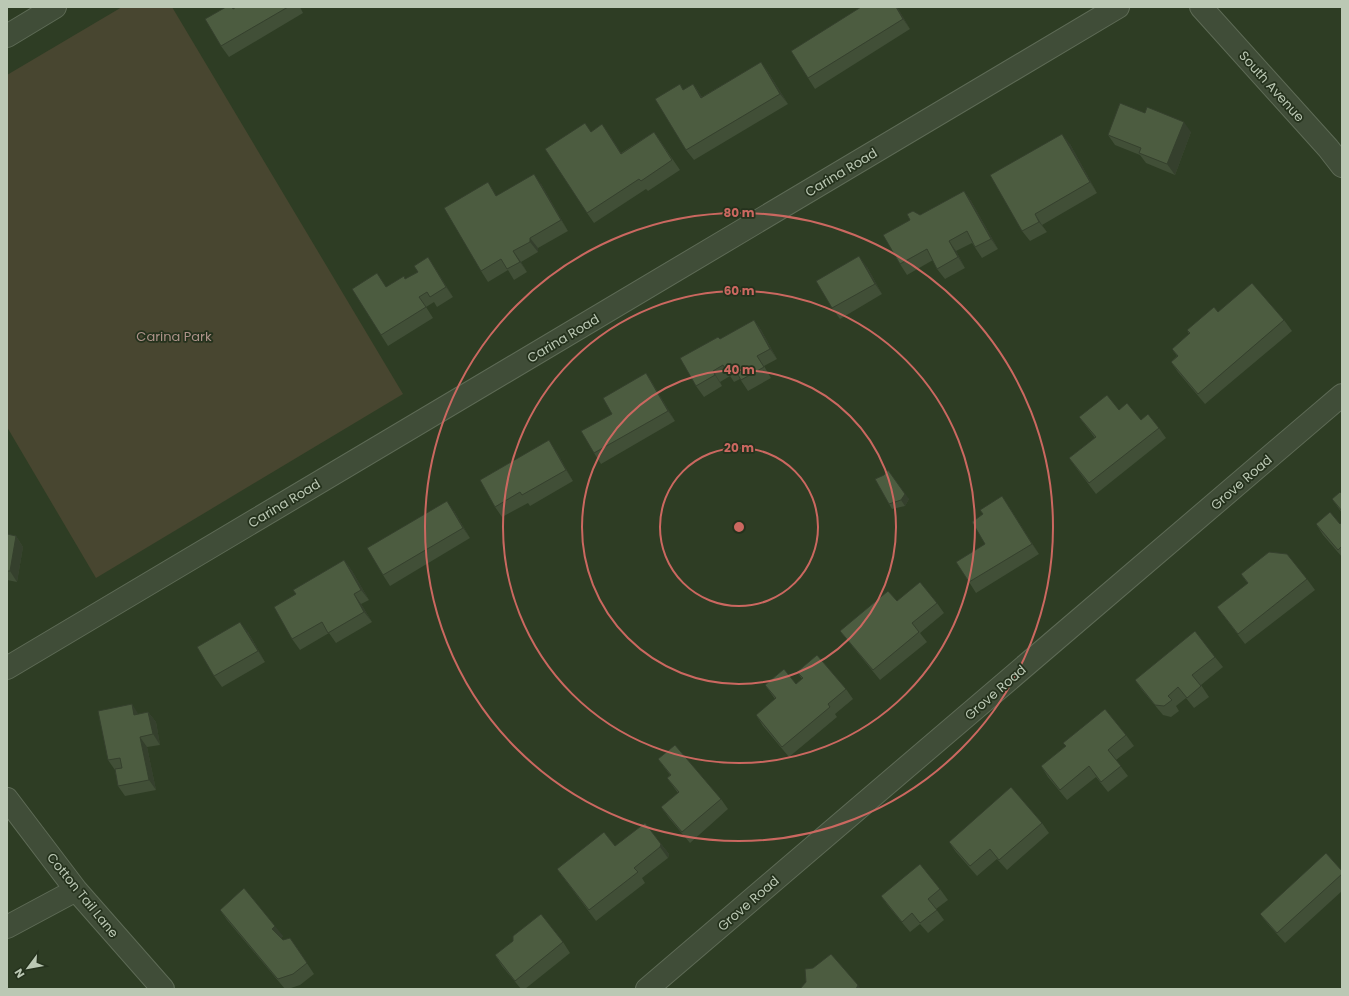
<svg xmlns="http://www.w3.org/2000/svg" width="1349" height="996" viewBox="0 0 1349 996" font-family="Poppins,sans-serif">
<style>
.green{fill:#484630}
.lines{fill:none;stroke-linecap:round;stroke-linejoin:round}
.street-casing{stroke:#5e6b56;stroke-width:24}
.street{stroke:#404d38;stroke-width:22}
.wall{fill:#414f37}
.shaded-wall{fill:#35402d}
.building{fill:#4c5c40;stroke:#35402d}
.ring{fill:none;stroke:#cb6860;stroke-width:2}
.labels{text-anchor:middle;stroke-width:3.5;stroke-linejoin:round;paint-order:stroke}
.street-label{font-size:13px;fill:#bbc8b4;stroke:#25321d}
.park-label{font-size:13px;fill:#ad9289;stroke:#25321d}
.centre{fill:#cb6860;stroke:#25321d;stroke-width:2}
.ring-label{font-size:12px;text-anchor:middle;font-weight:bold;fill:#cb6860;stroke:#25321d;stroke-width:3.5;stroke-linejoin:round;paint-order:stroke}
</style>
<rect width="100%" height="100%" fill="#2e3d24"/>
<path class="green" d="M122,7h50l231,387 -307,184 -89,-151v-352z"/>
<g class="lines">
<g class="street-casing">
<path id="street" d="M1201,7l127,141 14,18
M7,36l48,-29
M7,668l1111,-661
M7,799l69,91 87,99
M7,927l69,-37
M647,989l695,-594"/>
</g>
<use href="#street" class="street"/>
</g>
<path class="wall" d="M226,7h6l1,1 3,-1h64l3,6 -74,44 -8,-11z
M861,7h36l13,22 -95,60 -7,-11z
M761,62l7,10 20,32 -94,56 -8,-10 -3,-60 10,-6 9,13z
M602,124l19,29 33,-21 26,38 -32,21 -2,-2 -52,34 -7,-10 4,-81z
M1191,132l-16,43 -29,-12 -6,-8 -25,-10 -7,-10z
M1070,144l27,49 -55,32 5,7 -17,9 -8,-10z
M541,184l27,47 -30,17v4l-17,10 6,10 -13,8 -6,-10 -20,12 -7,-11 16,-76z
M964,191l7,10 27,48 -16,9 -10,-15 -16,8 9,17 -20,11 -8,-10 -4,-9 -26,15 -7,-11 20,-49z
M428,257l25,40 -16,10 -3,-5 -8,5 7,11 -45,28 -7,-11 6,-48 19,-8 12,-7z
M867,267l15,27 -42,25 -8,-11z
M754,320l7,10 16,29 -13,7 7,12 -23,13 -8,-12 -6,3 -4,-6 -10,6 2,4 -18,11 -8,-11 24,-47z
M1284,320l8,11 -87,73 -27,-32 -7,-10 6,-6 -5,-7 17,-15 -2,-4z
M646,373l7,11 22,37 -74,43 -7,-11 18,-39z
M1079,417l62,3 18,8 7,10 -70,56 -19,-25 -8,-11 26,-20z
M556,451l17,30 -43,25 -2,-3 -26,14 -7,-10z
M875,479l34,20 -4,7 -13,3 -3,-5z
M1342,494v19l-10,-14z
M1002,496l7,11 30,47 -63,39 -7,-11 16,-38 -2,-30z
M454,511l16,27 -80,48 -7,-11z
M1342,522v35l-19,-22 -7,-11h24z
M7,534l9,2 7,11 -6,35 -10,-2z
M344,560l8,11 17,29 -8,4 11,18 -36,21 -7,-10 -29,17 -8,-11 4,-45z
M1241,574l66,5 8,11 -70,54 -28,-37 31,-23z
M897,601l40,2 7,10 -24,20 7,9 -47,38 -32,-39 -8,-10z
M248,632l17,30 -43,25 -8,-11z
M1215,657l8,10 -22,18 8,12 -15,11 -8,-10 -10,8 3,5 -8,6 -8,-2 -21,-25 -7,-10z
M797,672l49,17 7,10 -18,15 2,3 -48,40 -26,-31 -7,-11 19,-16 -10,-14 31,-1 6,-5z
M148,712l8,10 4,23 -13,2 9,43 -31,6 -7,-10 -3,-16 -7,-10 31,-46z
M1126,735l8,11 -18,14 12,16 -20,16 -12,-15 -29,23 -19,-23 -7,-11z
M658,759l63,40 7,10 -38,34 -21,-25 -8,-11 17,-14 -11,-15 3,-3z
M1042,823l7,10 -42,37 -10,-11 -20,17 -21,-24 -7,-10z
M661,844l8,10 -1,4 -26,20 3,5 -49,38 -39,-52 58,-23z
M1342,871v20l-57,52 -17,-19 -8,-10z
M940,889l8,11 -12,9 8,11 -16,13 -8,-9 -10,8 -21,-25 -8,-11z
M220,910l63,26 -2,2 2,2 14,8 17,26 -14,11 -12,4h-3l-58,-69z
M563,942l7,11 -45,36h-4l-19,-23 -7,-11z"/>
<path class="shaded-wall" d="M896,7h1l13,22 -7,-10z
M761,62l7,10 20,32 -8,-10z
M693,84l7,10 8,14 -7,-10z
M1184,122l7,10 -16,43 -8,-11z
M602,124l8,11 18,29 -7,-10z
M1062,134l8,10 27,49 -7,-11z
M534,174l7,10 27,47 -7,-11z
M488,182l7,11 8,13 -7,-10z
M964,191l7,10 27,48 -7,-10z
M1035,214l7,11 5,7 -8,-10z
M530,238l8,10v4l-8,-10z
M949,241l7,10 9,17 -7,-11z
M513,251l8,11 6,10 -7,-10z
M859,256l8,11 15,27 -7,-10z
M428,257l7,11 18,29 -7,-10z
M754,320l7,10 16,29 -7,-10z
M713,371l7,11 2,4 -7,-11z
M646,373l7,11 22,37 -7,-10z
M549,440l7,11 17,30 -7,-11z
M892,475l17,24 -4,7 -4,-6z
M1002,496l7,11 30,47 -7,-10z
M447,501l7,10 16,27 -7,-10z
M16,536l7,11 -6,35 -7,-11z
M344,560l8,11 17,29 -8,-10z
M354,594l7,10 11,18 -8,-10z
M240,622l8,10 17,30 -7,-11z
M132,704l7,11h-5z
M148,712l8,10 4,23 -7,-11z
M140,737l7,10 9,43 -7,-10z
M661,844l8,10 -1,4 -8,-11z
M275,926l8,10 -3,4 -8,-11z
M858,985l3,4h-5z"/>
<path class="building" d="M226,7h6l1,2 3,-2h52l-67,39 -16,-27z
M861,7h35l7,12 -95,59 -17,-27z
M761,62l19,32 -94,56 -31,-51 25,-15 3,6 10,-6 8,14z
M1120,103l25,10 2,-6 37,15 -17,42 -28,-11 2,-5 -33,-13z
M585,123l6,9 11,-8 19,30 33,-22 18,28 -31,21 -2,-2 -52,34 -42,-64z
M1062,134l28,48 -55,32 4,8 -17,9 -32,-56z
M534,174l27,46 -31,18v4l-17,9 7,11 -13,7 -6,-10 -20,12 -37,-63 44,-26 8,14z
M964,191l27,48 -16,8 -8,-16 -18,10 9,16 -21,12 -10,-20 -27,15 -17,-29 27,-15 -3,-6 6,-3 7,4z
M859,256l16,28 -43,24 -16,-27z
M428,257l18,30 -16,10 -3,-5 -8,5 7,10 -45,28 -29,-46 25,-16 9,14 18,-11 1,3 13,-7 -4,-6z
M1252,283l32,37 -86,74 -27,-32 7,-6 -6,-7 18,-16 -3,-3 27,-23 4,5z
M754,320l16,29 -13,7 7,11 -23,13 -7,-12 -7,4 -4,-7 -10,6 2,4 -19,11 -16,-28 38,-21 2,2z
M646,373l22,38 -74,42 -13,-22 31,-17 -9,-16z
M1107,395l12,15 8,-7 14,17 7,-6 11,14 -70,55 -20,-25 27,-21 -17,-20z
M549,440l17,30 -44,25 -2,-3 -25,15 -15,-27z
M888,470l17,24 -4,6 -12,4 -14,-25 9,-4z
M1340,492l2,2v17l-10,-12z
M1002,496l30,48 -63,38 -13,-20 29,-18 -13,-22 11,-8 -3,-4z
M447,501l16,27 -80,47 -16,-27z
M1330,512l10,12 2,-2v24l-4,4 -22,-26z
M7,534l9,2 -6,35h-3z
M1269,552l18,2 20,25 -69,55 -21,-27 31,-24 -7,-9z
M344,560l17,30 -7,4 10,18 -36,21 -6,-11 -30,17 -18,-32 22,-13 -3,-4z
M920,582l17,21 -25,20 7,9 -46,38 -33,-39 48,-40 9,10z
M240,622l18,29 -44,25 -17,-29z
M1195,631l20,26 -23,18 9,11 -14,12 -9,-11 -10,9 4,4 -8,6 -9,-1 -20,-25z
M817,655l29,34 -18,15 2,3 -48,40 -26,-32 20,-17 -11,-13 19,-16 12,15 7,-6 -6,-6z
M132,704l2,11 14,-3 5,22 -13,3 9,43 -31,6 -3,-17 7,-1 -2,-10 -12,2 -10,-49z
M1105,709l21,26 -18,15 13,16 -20,16 -12,-16 -29,24 -19,-24 25,-20 -3,-3z
M675,745l46,54 -39,33 -21,-25 18,-15 -12,-14 4,-3 -13,-16z
M1011,787l31,36 -43,37 -9,-11 -20,17 -21,-24z
M645,823l16,21 -1,3 -26,21 4,4 -49,38 -32,-41 47,-37 11,14z
M1326,853l16,18v3l-65,59 -17,-19z
M920,864l20,25 -12,10 9,11 -17,13 -8,-10 -10,9 -21,-26z
M244,888l31,38 -3,3 11,11 7,-2 17,25 -14,11 -15,5 -2,-2 -56,-67z
M541,914l22,28 -48,39 -20,-26 18,-14v-5z
M831,954l27,31 -2,4h-56l6,-7 -1,-13 8,-1z"/>
<g class="ring">
<circle cx="739" cy="527" r="79"/>
<circle cx="739" cy="527" r="157"/>
<circle cx="739" cy="527" r="236"/>
<circle cx="739" cy="527" r="314"/>
</g>
<g class="labels">
<g class="street-label">
<text transform="translate(1272 86) rotate(48)" y="5">South Avenue</text>
<text transform="translate(841 172) rotate(-31)" y="5">Carina Road</text>
<text transform="translate(563 338) rotate(-31)" y="5">Carina Road</text>
<text transform="translate(1241 482) rotate(-41)" y="5">Grove Road</text>
<text transform="translate(284 503) rotate(-31)" y="5">Carina Road</text>
<text transform="translate(995 692) rotate(-41)" y="5">Grove Road</text>
<text transform="translate(83 895) rotate(51)" y="5">Cotton Tail Lane</text>
<text transform="translate(748 903) rotate(-41)" y="5">Grove Road</text>
</g>
<g class="park-label">
<text x="174" y="341">Carina Park</text>
</g>
</g>
<circle cx="739" cy="527" r="6" class="centre"/>
<g class="ring-label">
<text x="739" y="217">80 m</text>
<text x="739" y="295">60 m</text>
<text x="739" y="374">40 m</text>
<text x="739" y="452">20 m</text>
</g>
<rect width="1349" height="996" fill="none" stroke="#bbc8b4" stroke-width="16"/>
<g transform="translate(28 968) rotate(238)" stroke="#25321d" stroke-width="3" paint-order="stroke">
<path d="M0-3L7 15L0 10L-7 15Z" fill="#bbc8b4"/>
<text y="-6" font-size="11" font-weight="bold" text-anchor="middle" fill="#bbc8b4">N</text>
</g>
</svg>
